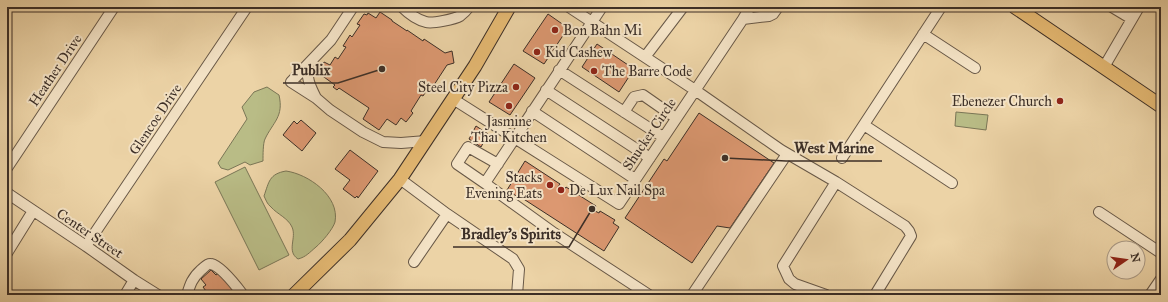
<svg xmlns="http://www.w3.org/2000/svg" width="1168" height="302" viewBox="0 0 1168 302" font-family="'IM FELL Great Primer',serif">
<style>
.green{fill:#b9bc86;stroke:#7a7656}
.building{fill:#dc9871;stroke:#3c2f27}
.lines{fill:none;stroke-linecap:round;stroke-linejoin:round}
.minor-casing{stroke:#685847;stroke-width:12}
.major-casing{stroke:#3c2f27;stroke-width:15}
.minor{stroke:#f3e2c5;stroke-width:10}
.major{stroke:#e6ba73;stroke-width:13}
.poi-dot{fill:#8f2418;stroke:#f3e2c5;stroke-width:1.5}
.labels{text-anchor:middle;stroke-width:4;stroke-linejoin:round;paint-order:stroke}
.poi-label{font-size:14px;fill:#3c2f27;stroke:#f3e2c5;text-anchor:start}
.street-label{font-size:14px;fill:#3c2f27;stroke:#f3e2c5}
.leader{fill:none;stroke:#3c2f27;stroke-width:1.5}
.callout-dot{fill:#3c2f27;stroke:#f3e2c5;stroke-width:1.5}
.callout-label{font-size:15px;text-anchor:middle;font-weight:bold;fill:#3c2f27;stroke:#f3e2c5;stroke-width:4;stroke-linejoin:round;paint-order:stroke}
</style>
<rect width="100%" height="100%" fill="#ecd3a6"/>
<filter id="stains"><feTurbulence type="fractalNoise" baseFrequency=".005" numOctaves="4"/><feColorMatrix values="0 0 0 0 .2 0 0 0 0 .09 0 0 0 0 .02 0 0 0 .5 -.17"/></filter>
<radialGradient id="worn" r=".72"><stop offset=".6" stop-color="#630" stop-opacity="0"/><stop offset="1" stop-color="#630" stop-opacity=".3"/></radialGradient>
<path class="green" d="M267,87l12,8c5,22 -6,27 -14,44 -2,4 -2,16 -2,22l-13,4 -5,-3 -17,8 -7,-2 -3,-5 29,-44 -5,-12 12,-15z
M956,112l32,3 -2,15 -31,-4z
M245,167l44,88 -30,15 -44,-88z
M286,171c22,3 54,25 49,51 -2,7 -13,20 -19,25 -6,5 -10,10 -18,12 -12,-8 -1,-21 -6,-32 -4,-9 -15,-13 -21,-20 -4,-3 -5,-7 -7,-11 5,-14 5,-22 22,-25z"/>
<path class="building" d="M380,12l12,8v1l15,10v-1l16,11 1,-2 21,14 7,-2 2,12 -7,2 -15,23 -3,-1 -6,9 -2,-1 -10,16 2,2 -7,9 -5,-4 -5,7 -9,-6 -8,11 -16,-11 6,-11 -30,-20 -2,2 -4,-3 2,-2 -18,-13 7,-10 6,3 5,-8 3,2 8,-12 -3,-1 7,-11 2,2 8,-12 -3,-1 7,-10 3,1 1,-2 8,5z
M548,14l20,14 -24,36 -21,-13z
M597,44l37,25 -15,23 -37,-25z
M514,64l21,14 -25,37 -21,-13z
M699,113l75,50 -44,65 -13,-2 -25,37 -67,-45 39,-59 3,2z
M301,120l15,13 -14,18 -19,-16 11,-14 3,3z
M476,126l12,8 -7,13 -12,-8z
M350,150l28,21 -20,27 -1,-2 -2,2 -12,-9 7,-9 -15,-11z
M525,161l35,23 -2,3 6,3 2,-3 30,19 -3,4 6,3 1,-2 15,9 -2,3 6,4 -15,24 -82,-53 -1,1 -14,-9z
M211,270l5,5 3,-2 14,16 -7,6h-17l-6,-8 3,-2 -5,-6z"/>
<g class="lines">
<g class="minor-casing">
<path id="minor" d="M353,7l-22,33 -40,42 25,16 14,12 33,22 20,10 18,1 25,-2
M402,7c6,6 16,13 24,15 6,2 29,-3 34,-6 4,-3 6,-5 9,-9
M569,7l126,83 86,60 55,32 69,44 4,5 2,5 -36,59
M602,7l-115,173 -1,4 68,49 95,62
M1112,7l20,12
M743,19l7,-12
M923,34l52,34
M645,57l38,-50
M308,64c-2,14 2,22 8,34
M1104,67l35,-60
M559,70l104,67
M546,90l104,68
M453,99l166,105 124,-185 26,-3 4,-2 5,-7
M532,111l103,68
M624,112l10,-15 9,-2 33,23
M864,125l88,58
M842,158l99,-151
M7,168l107,-161
M400,179l47,35 66,45 6,10 -2,26
M486,184l-29,-20 11,-17 30,17
M7,193l79,53 48,34 24,15
M1099,212l62,41
M86,246l161,-239
M7,253l26,-42
M414,262l33,-48
M125,295l9,-15
M187,295c3,-10 5,-17 14,-25 3,-2 6,-7 10,-6 10,2 26,23 32,31
M692,295l95,-141
M826,295l-31,-11 -6,-5 -6,-13 53,-84
M1150,295l11,-16"/>
</g>
<g class="major-casing">
<path id="major" d="M1015,7l146,99
M294,295l56,-55 50,-61 75,-113 34,-59"/>
</g>
<use href="#minor" class="minor"/>
<use href="#major" class="major"/>
</g>
<g class="poi-dot">
<circle cx="555" cy="30" r="4"/>
<circle cx="537" cy="52" r="4"/>
<circle cx="594" cy="71" r="4"/>
<circle cx="516" cy="87" r="4"/>
<circle cx="1060" cy="101" r="4"/>
<circle cx="509" cy="106" r="4"/>
<circle cx="550" cy="185" r="4"/>
<circle cx="561" cy="190" r="4"/>
</g>
<g class="labels">
<g class="poi-label">
<text x="563" y="35">Bon Bahn Mi</text>
<text x="545" y="57">Kid Cashew</text>
<text x="602" y="76">The Barre Code</text>
<text x="508" y="92" text-anchor="end">Steel City Pizza</text>
<text x="1052" y="106" text-anchor="end">Ebenezer Church</text>
<text x="509" y="126" text-anchor="middle">Jasmine<tspan x="509" dy="16">Thai Kitchen</tspan></text>
<text x="542" y="182" text-anchor="end">Stacks<tspan x="542" dy="16">Evening Eats</tspan></text>
<text x="569" y="195">De Lux Nail Spa</text>
</g>
<g class="street-label">
<text transform="translate(55 70) rotate(-56)" y="5">Heather Drive</text>
<text transform="translate(155 119) rotate(-56)" y="5">Glencoe Drive</text>
<text transform="translate(649 134) rotate(-56)" y="5">Shucker Circle</text>
<text transform="translate(90 233) rotate(34)" y="5">Center Street</text>
</g>
</g>
<path class="leader" d="M382 69L338 83H283M725 158L786 161H882M592 209L569 247H453"/>
<g class="callout-dot">
<circle cx="382" cy="69" r="4"/>
<circle cx="725" cy="158" r="4"/>
<circle cx="592" cy="209" r="4"/>
</g>
<g class="callout-label">
<text x="311" y="75">Publix</text>
<text x="834" y="153">West Marine</text>
<text x="511" y="239">Bradley’s Spirits</text>
</g>
<rect width="1168" height="302" fill="none" stroke="#ecd3a6" stroke-width="24"/>
<rect x="8" y="8" width="1152" height="286" fill="none" stroke="#3c2f27" stroke-width="2"/>
<rect x="12" y="12" width="1144" height="278" fill="none" stroke="#3c2f27"/>
<g transform="translate(1126 260) rotate(77)"><circle r="19" fill="#f3e2c5" stroke="#aa9a86"/>
<path d="M0-3L7 15L0 10L-7 15Z" fill="#8f2418"/>
<text y="-6" font-size="11" font-weight="bold" text-anchor="middle" fill="#3c2f27">N</text>
</g>
<rect width="100%" height="100%" filter="url(#stains)"/>
<rect width="100%" height="100%" fill="url(#worn)"/>
</svg>
